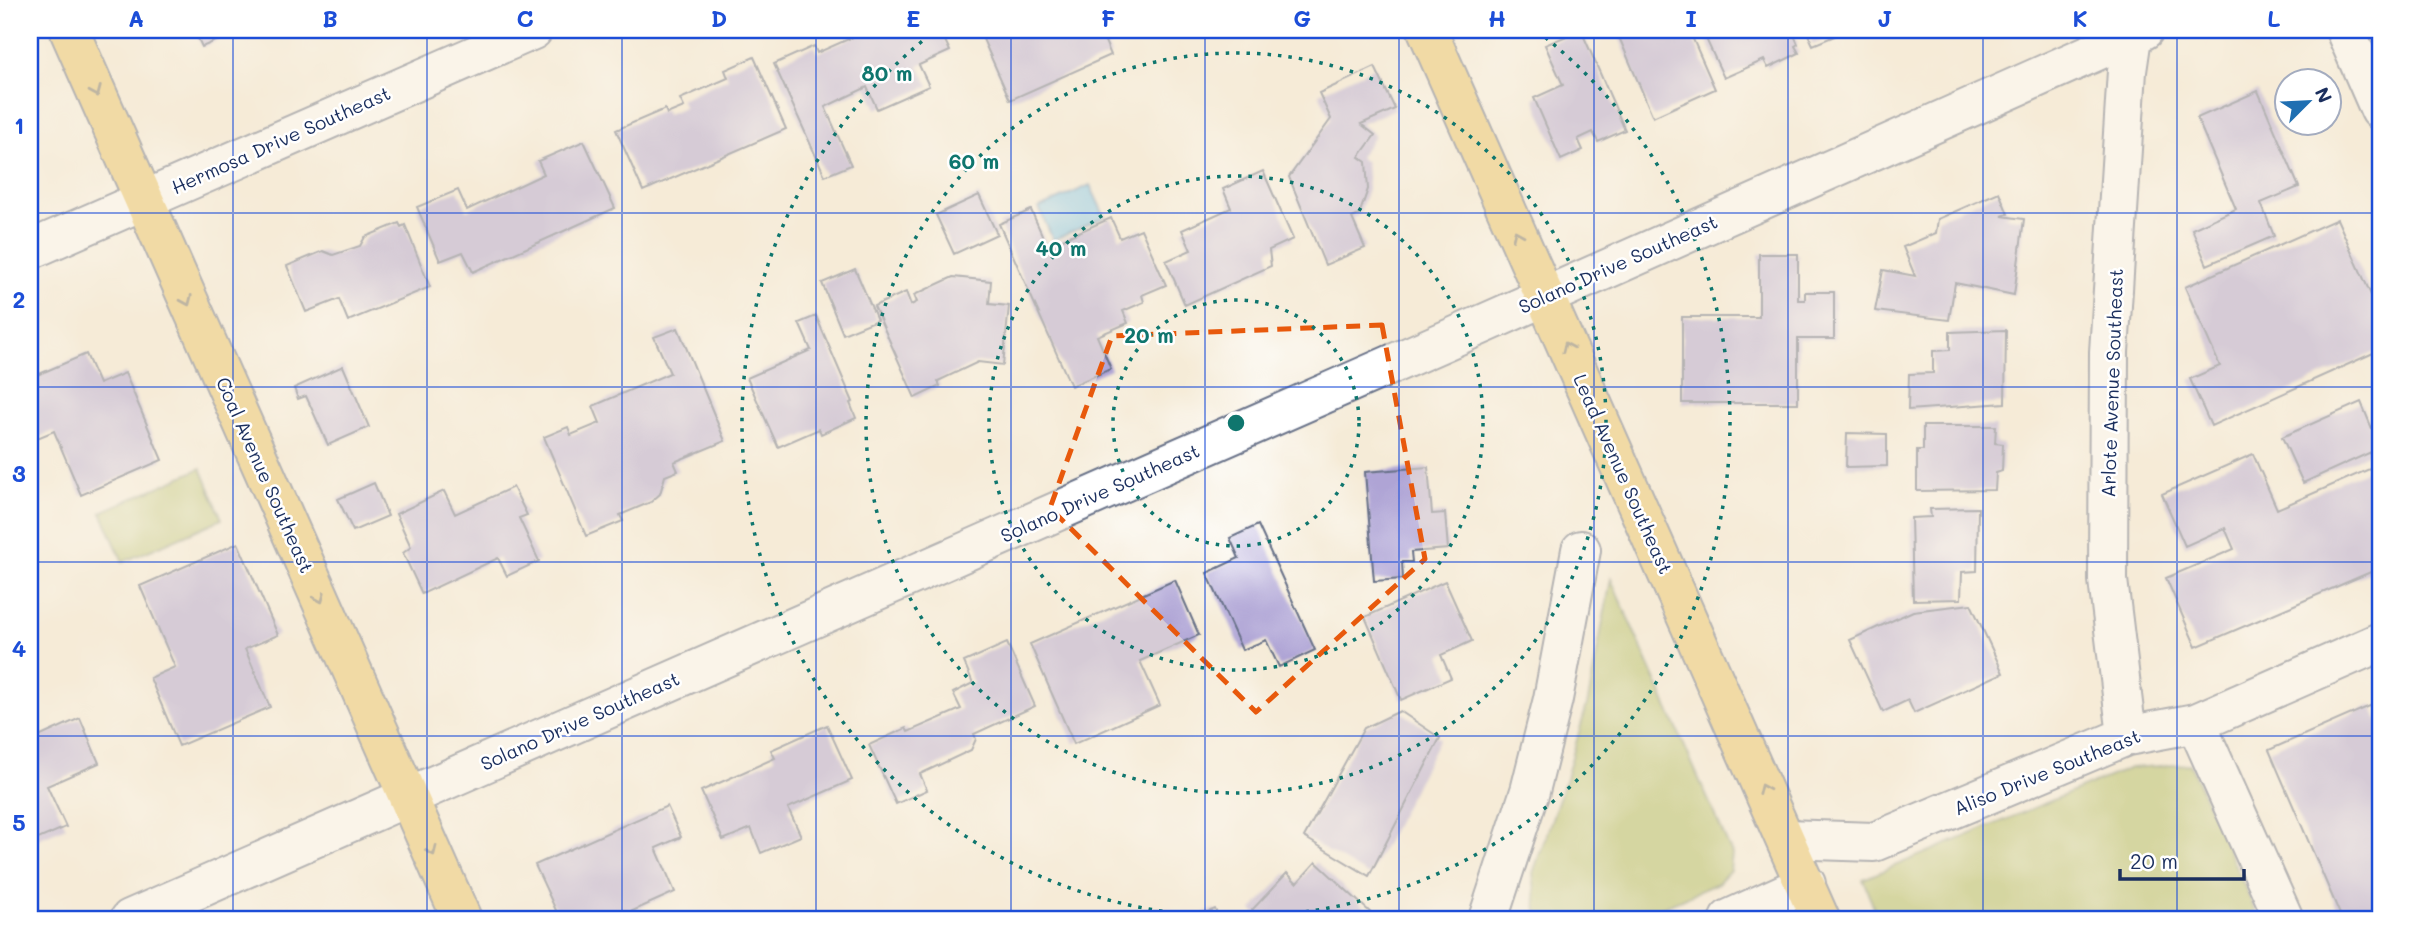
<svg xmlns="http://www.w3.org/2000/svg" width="2410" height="949" viewBox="0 0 2410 949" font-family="Mali,sans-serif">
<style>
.green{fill:#aebc5f;stroke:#64765e;stroke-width:2}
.water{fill:#70c1eb;stroke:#4678a4;stroke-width:2}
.building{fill:#afa4d5}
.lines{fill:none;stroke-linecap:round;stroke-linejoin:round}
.minor-casing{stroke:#677188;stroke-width:42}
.major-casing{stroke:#677188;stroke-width:42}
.minor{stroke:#fff;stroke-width:38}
.major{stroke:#ebc669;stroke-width:38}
.oneway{stroke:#797363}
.marked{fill:none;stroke:#e8590c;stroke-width:5;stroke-dasharray:14 9;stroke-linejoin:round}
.grid{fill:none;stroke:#1d4ed8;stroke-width:2;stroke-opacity:0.55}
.ring{fill:none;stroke:#0f766e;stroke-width:3.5;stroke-dasharray:3.5 7}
.labels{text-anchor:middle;stroke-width:5;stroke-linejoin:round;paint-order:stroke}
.street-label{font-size:19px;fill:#1b2f5e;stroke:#fff}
.centre{fill:#0f766e;stroke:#fff;stroke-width:3.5}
.ring-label{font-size:21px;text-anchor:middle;font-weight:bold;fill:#0f766e;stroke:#fff;stroke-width:5;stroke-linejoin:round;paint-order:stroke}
.neatline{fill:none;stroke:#1d4ed8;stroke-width:2.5}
.grid-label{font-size:23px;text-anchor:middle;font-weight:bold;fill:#1d4ed8}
</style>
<rect width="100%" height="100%" fill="#fff"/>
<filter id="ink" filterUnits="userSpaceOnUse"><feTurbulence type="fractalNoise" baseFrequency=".0143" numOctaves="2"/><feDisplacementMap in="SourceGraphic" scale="14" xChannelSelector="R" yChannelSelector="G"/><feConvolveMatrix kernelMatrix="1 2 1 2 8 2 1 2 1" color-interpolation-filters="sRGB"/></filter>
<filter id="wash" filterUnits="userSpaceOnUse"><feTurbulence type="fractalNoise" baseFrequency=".00686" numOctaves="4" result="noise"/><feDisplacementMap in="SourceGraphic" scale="28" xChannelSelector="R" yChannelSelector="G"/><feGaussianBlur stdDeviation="1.57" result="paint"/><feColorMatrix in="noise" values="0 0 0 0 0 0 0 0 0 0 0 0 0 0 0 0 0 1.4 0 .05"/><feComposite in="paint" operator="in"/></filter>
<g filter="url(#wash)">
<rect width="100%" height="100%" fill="#f5ebd7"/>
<path class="green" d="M201,468l21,51 -99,43 -22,-50z
M1611,579l121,275 -2,16 -12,13 -83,36h-94l-4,-8 -4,-38 33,-95 22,-77z
M2190,764l69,155h-381l-15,-40 267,-111z"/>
<path class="water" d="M1090,185l15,32 -52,23 -14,-32z"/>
<g id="blocks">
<path class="building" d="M194,30h47l-39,17z
M869,30h71l10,21 -31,14 10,21 -52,23 -10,-22 -42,20 26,58 -26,11 -51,-112 40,-18 3,7z
M979,30h121l11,25 -101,45z
M1581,30l44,100 -27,12 -5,-10 -15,7 5,11 -22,10 -27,-62 29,-13 -18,-40z
M1616,30h73l26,59 -62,28z
M1702,30h90l6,14 -3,2 4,7 -31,15 -4,-8 -40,18z
M1806,30h43l-36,15z
M754,57l32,72 -143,62 -27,-61 49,-21 2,5 17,-7 -4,-8 48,-21 -3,-8z
M1375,67l20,42 -34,15 14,11 -16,22 7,5 2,27 -9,26 -7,3 13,30 -40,17 -36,-88 42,-58 -12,-26z
M2258,91l41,96 -38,16 13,33 -67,29 -15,-36 44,-20 -39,-91z
M584,141l31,67 -142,64 -10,-20 -23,9 -23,-54 41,-17 9,20 77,-36 -6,-13z
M1263,171l30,68 -24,11 2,16 -86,39 -19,-44 25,-11 -9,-20 49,-22 -8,-19z
M1999,192l9,22 -6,2 22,3 -10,76 -59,-12 -6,37 -74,-9 8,-41 32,6 -12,-29 33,-14 2,-14z
M979,195l18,39 -43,20 -18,-39z
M1031,210l16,36 64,-28 9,20 21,-9 25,56 -24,10 2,7 -21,9 5,12 -31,13 14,33 -40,17 -72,-162z
M2337,219l43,96v35l-169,76 -21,-47 30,-13 -35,-79z
M399,223l2,4 4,-2 25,62 -82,34 -9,-22 -33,13 -19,-46 36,-15 10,4 27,-9 5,-9z
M1759,254h39v46h7v-8h29v47h-36v64h-116v-86h77z
M855,269l22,51 -34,14 -21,-51z
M953,277l38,4 -2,23 20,2 -6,59 -25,-3 -40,19 2,5 -25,12 -41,-92 32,-14 5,13 6,-3 -3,-7z
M816,316l37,86 -3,1 6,15 -35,16 -2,-5 -41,18 -31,-69 64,-28 -12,-27z
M678,328l47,113 -51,21 4,9 -13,5 -5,18 -9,8 -31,13 3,6 -37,15 -42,-99 24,-10 3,8 29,-12 -7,-17 77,-33 -16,-36z
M2006,330l-1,73 -97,7 1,-36 24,-1v-22l17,-1v-18z
M86,354l13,30 26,-11 37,87 -81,35 -27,-64 -19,8 -5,-13v-48z
M343,366l26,61 -41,18 -22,-49 -8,3 -4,-11z
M2361,402l19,46 -77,35 -21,-46z
M1923,426h73l-1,17 8,1 -1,27 -6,2 -1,17 -78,1v-41h6z
M1847,433l40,1v32l-41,1z
M2253,454l24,55 95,-41 -1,-4 9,-4v108l-184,79 -30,-69 68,-29 -9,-21 -40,18 -23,-52z
M1428,467l4,47 13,-1 3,36 -37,3 1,10h-10l1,17 -29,2 -9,-109z
M374,483l14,33 -35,15 -15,-32z
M513,487l14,28 -8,3 20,43 -32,15 -9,-18 -76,36 -19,-41 8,-6 -15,-33 48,-23 11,23z
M1978,508l-1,63 -15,1 -1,27 -48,1 -2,-82 20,-1 -1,-8z
M1258,525l57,125 -36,17 -13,-27 -24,10 -35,-77 32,-15 -9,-20z
M238,543l40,92 -33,14 25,58 -91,39 -29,-68 25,-11 -35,-81z
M1175,580l24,55 -59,26 20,44 -86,39 -44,-100z
M1445,581l27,60 -31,14 10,23 -50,22 -36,-83z
M1971,604l32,69 -89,40 -6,-13 -25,12 -33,-72 63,-29z
M1007,643l28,63 -61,28 2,5 -5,11 -51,24 7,16 -31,14 -27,-59 37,-17 2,4 53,-23 -8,-16 20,-10 -9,-21z
M2372,705l8,20v194h-38l-73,-169z
M1400,711l40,27 -71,138 -65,-39 60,-109z
M80,718l19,45 -52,23 19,41 -30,13 -6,-13v-86z
M827,725l25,55 -64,28 13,28 -40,17 -10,-25 -28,12 -22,-49 74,-33 -4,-8z
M667,806l14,31 -25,11 19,44 -56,25 1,2h-60l-25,-54z
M1316,862l56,52 -5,5h-105l-10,-9 35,-37 10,10z
M1215,909l4,10h-28z"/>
</g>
</g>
<g filter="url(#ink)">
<use href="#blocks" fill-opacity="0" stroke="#677188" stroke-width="2"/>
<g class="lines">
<g class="minor-casing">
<path id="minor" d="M2345,30l35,80
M30,250l503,-220
M2196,723l88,196
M2127,736l-19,-156 1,-228 18,-281 6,-41
M1786,839l88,3 253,-106 69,-13 184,-81
M130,919l1358,-597 656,-292
M1488,919l42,-128 23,-92 28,-149
M1729,919l77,-35"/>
</g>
<g class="major-casing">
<path id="major" d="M69,30l393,889
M1427,30l393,889"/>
</g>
<use href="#minor" class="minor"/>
<use href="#major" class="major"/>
</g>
<defs><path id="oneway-chevron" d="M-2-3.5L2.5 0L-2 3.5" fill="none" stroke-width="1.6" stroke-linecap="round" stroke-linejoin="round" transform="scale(1.75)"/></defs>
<g class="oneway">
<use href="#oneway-chevron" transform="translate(96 92) rotate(67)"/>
<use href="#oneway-chevron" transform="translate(1517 235) rotate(-114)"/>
<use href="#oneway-chevron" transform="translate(187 301) rotate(66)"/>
<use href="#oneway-chevron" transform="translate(1567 347) rotate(-114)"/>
<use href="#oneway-chevron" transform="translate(320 598) rotate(66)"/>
<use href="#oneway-chevron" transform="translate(1763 789) rotate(-114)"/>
<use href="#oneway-chevron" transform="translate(432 851) rotate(66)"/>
</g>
</g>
<path d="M0 0H2410V949H0ZM1382,325l43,234 -169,153 -206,-204 62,-172z" fill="#f5ebd7" fill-opacity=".55" fill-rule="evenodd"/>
<path class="marked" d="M1382,325l43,234 -169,153 -206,-204 62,-172z"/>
<path class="grid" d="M233,30v889M427,30v889M622,30v889M816,30v889M1011,30v889M1205,30v889M1399,30v889M1594,30v889M1788,30v889M1983,30v889M2177,30v889M30,213h2350M30,387h2350M30,562h2350M30,736h2350"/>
<g class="ring">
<circle cx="1236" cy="423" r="123"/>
<circle cx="1236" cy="423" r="247"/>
<circle cx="1236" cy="423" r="370"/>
<path d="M1537 31A494 494 0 1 1 935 31"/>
</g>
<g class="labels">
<g class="street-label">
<text transform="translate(281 140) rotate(-24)" y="7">Hermosa Drive Southeast</text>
<text transform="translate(1618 264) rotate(-24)" y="7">Solano Drive Southeast</text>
<text transform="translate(2112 383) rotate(-88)" y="7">Arlote Avenue Southeast</text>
<text transform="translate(1623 474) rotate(66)" y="7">Lead Avenue Southeast</text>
<text transform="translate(265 475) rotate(66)" y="7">Coal Avenue Southeast</text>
<text transform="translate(1100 493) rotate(-24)" y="7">Solano Drive Southeast</text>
<text transform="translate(580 721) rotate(-24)" y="7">Solano Drive Southeast</text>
<text transform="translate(2047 772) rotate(-22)" y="7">Aliso Drive Southeast</text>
</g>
</g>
<circle cx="1236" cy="423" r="10" class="centre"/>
<g class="ring-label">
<text x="887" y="81">80 m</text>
<text x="974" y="169">60 m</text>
<text x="1061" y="256">40 m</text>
<text x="1149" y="343">20 m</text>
</g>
<rect width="2410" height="949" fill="none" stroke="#fff" stroke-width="77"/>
<g transform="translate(2308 102) rotate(66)"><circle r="33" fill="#ffffff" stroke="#a4acbf" stroke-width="2"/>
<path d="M0-5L12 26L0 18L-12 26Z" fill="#1f6fb2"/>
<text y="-10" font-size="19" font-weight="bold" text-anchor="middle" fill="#1b2f5e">N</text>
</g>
<path d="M2120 869v10h124v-10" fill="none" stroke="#1b2f5e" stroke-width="3.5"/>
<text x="2130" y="869" font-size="21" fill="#1b2f5e" stroke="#ffffff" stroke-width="5" paint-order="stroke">20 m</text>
<rect x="38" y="38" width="2334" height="873" class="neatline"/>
<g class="grid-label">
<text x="136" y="27">A</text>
<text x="330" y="27">B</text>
<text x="525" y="27">C</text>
<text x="719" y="27">D</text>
<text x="913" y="27">E</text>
<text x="1108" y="27">F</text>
<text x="1302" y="27">G</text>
<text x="1497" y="27">H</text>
<text x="1691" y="27">I</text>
<text x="1885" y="27">J</text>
<text x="2080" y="27">K</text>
<text x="2274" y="27">L</text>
<text x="19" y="134">1</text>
<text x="19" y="308">2</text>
<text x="19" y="482">3</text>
<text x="19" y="657">4</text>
<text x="19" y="831">5</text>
</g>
</svg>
